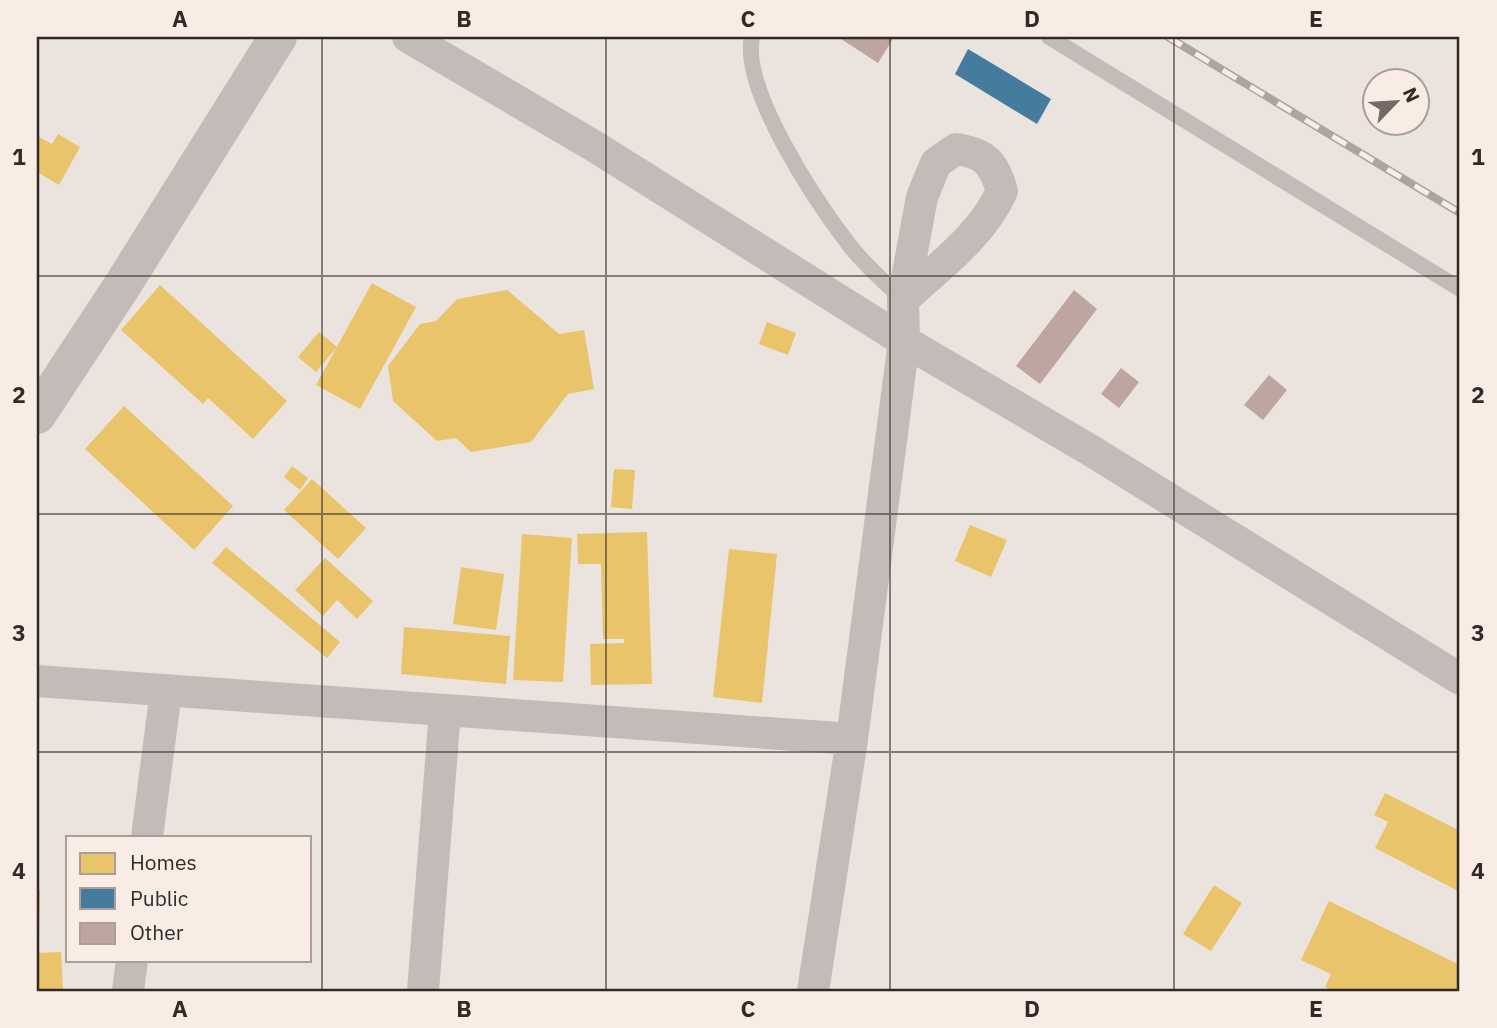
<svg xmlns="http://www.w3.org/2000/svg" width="1497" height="1028" viewBox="0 0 1497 1028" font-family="'IBM Plex Sans',sans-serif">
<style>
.homes{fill:#e9c46a}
.public{fill:#457b9d}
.building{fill:#bea5a0}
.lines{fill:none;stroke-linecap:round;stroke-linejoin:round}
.service{stroke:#c3bbb7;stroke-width:16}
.minor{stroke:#c3bbb7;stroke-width:32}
.tertiary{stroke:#c3bbb7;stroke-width:38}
.rail-casing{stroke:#aba4a1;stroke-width:8}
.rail{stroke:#f8ece5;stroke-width:5;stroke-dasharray:16;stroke-linecap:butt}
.grid{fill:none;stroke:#332926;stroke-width:2;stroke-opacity:0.55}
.neatline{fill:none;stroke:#332926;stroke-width:2.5}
.grid-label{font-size:23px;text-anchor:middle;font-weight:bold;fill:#332926}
</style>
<rect width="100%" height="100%" fill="#ebe3de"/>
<path class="homes" d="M58,134l22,13 -21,38 -22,-13v-36l15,8z
M372,283l44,24 -56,102 -44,-24z
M160,285l127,116 -34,38 -45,-41 -5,6 -82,-74z
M507,290l52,44 25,-4 10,59 -26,5 -37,48 -60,10 -15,-14 -19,3 -44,-40 -5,-35 32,-42 16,-3 21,-22z
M767,322l29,11 -8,22 -29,-11z
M319,332l18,15 -21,25 -18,-15z
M124,406l109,100 -39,44 -109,-101z
M292,466l16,12 -8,12 -16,-13z
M614,469l21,1 -3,39 -21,-2z
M312,479l54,49 -28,31 -54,-49z
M970,525l37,15 -16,37 -36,-16z
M647,532l5,152 -61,1 -1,-41 34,-1v-4h-21l-2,-75h-23l-1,-30z
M522,534l50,4 -9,144 -50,-2z
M226,547l114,95 -13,16 -115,-95z
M729,549l48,5 -15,149 -49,-6z
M325,558l48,43 -16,18 -20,-19 -14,16 -28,-26z
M461,567l43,7 -8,56 -43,-6z
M404,627l106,9 -4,48 -105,-10z
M1385,793l75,38v61l-85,-44 13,-26 -14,-7z
M1214,885l28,18 -31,48 -28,-17z
M37,890h3l-1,49h-2z
M1329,901l131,64v26h-127l-8,-4 6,-13 -30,-14z
M61,952l2,39h-26v-38z"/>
<path class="public" d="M968,49l83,50 -14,25 -82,-50z"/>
<path class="building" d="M838,37h56l-16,26z
M1074,290l23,19 -57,75 -24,-18z
M1121,368l18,14 -20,26 -18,-14z
M1269,375l18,15 -24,30 -19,-15z"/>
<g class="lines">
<path class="service" d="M752,37c-11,52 63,163 95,205 15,21 37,39 56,58
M1049,37l411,252"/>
<path class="minor" d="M408,37l186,109 310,195 186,109 370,229
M37,681l815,58
M147,837l19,-146
M128,991l4,-31
M423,991l22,-280
M813,991l39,-252 52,-398 -1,-41 19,-103 14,-34 20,-14c29,4 38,14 46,42 -20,45 -64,76 -99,109"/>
<path class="tertiary" d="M37,415l85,-129 156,-249"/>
<g class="rail-casing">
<path id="rail" d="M1168,37l292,176"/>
</g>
<use href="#rail" class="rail"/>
</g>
<path class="grid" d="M322,37v954M606,37v954M890,37v954M1174,37v954M37,276h1423M37,514h1423M37,752h1423"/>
<rect width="1497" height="1028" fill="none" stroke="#f8ece5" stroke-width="77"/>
<rect x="66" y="836" width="245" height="126" fill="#f8ece5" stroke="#a99e99" stroke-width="2"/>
<rect x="80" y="853" width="35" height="21" fill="#e9c46a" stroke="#a99e99" stroke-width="2"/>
<text x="130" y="870" font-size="21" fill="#332926">Homes</text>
<rect x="80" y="888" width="35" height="21" fill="#457b9d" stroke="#a99e99" stroke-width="2"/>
<text x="130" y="906" font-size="21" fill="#332926">Public</text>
<rect x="80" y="923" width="35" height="21" fill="#bea5a0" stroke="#a99e99" stroke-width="2"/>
<text x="130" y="940" font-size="21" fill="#332926">Other</text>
<g transform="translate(1396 102) rotate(65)"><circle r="33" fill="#f8ece5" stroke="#a99e99" stroke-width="2"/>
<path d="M0-5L12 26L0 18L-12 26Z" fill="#736a66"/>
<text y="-10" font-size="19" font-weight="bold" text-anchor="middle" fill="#332926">N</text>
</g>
<rect x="38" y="38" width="1420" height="952" class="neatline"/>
<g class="grid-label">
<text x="180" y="27">A</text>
<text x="464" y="27">B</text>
<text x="748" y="27">C</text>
<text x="1032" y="27">D</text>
<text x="1316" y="27">E</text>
<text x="19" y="165">1</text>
<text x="1478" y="165">1</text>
<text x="19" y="403">2</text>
<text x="1478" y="403">2</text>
<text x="19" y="641">3</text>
<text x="1478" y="641">3</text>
<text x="19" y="879">4</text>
<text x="1478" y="879">4</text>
<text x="180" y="1017">A</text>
<text x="464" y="1017">B</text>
<text x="748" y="1017">C</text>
<text x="1032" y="1017">D</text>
<text x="1316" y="1017">E</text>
</g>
</svg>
